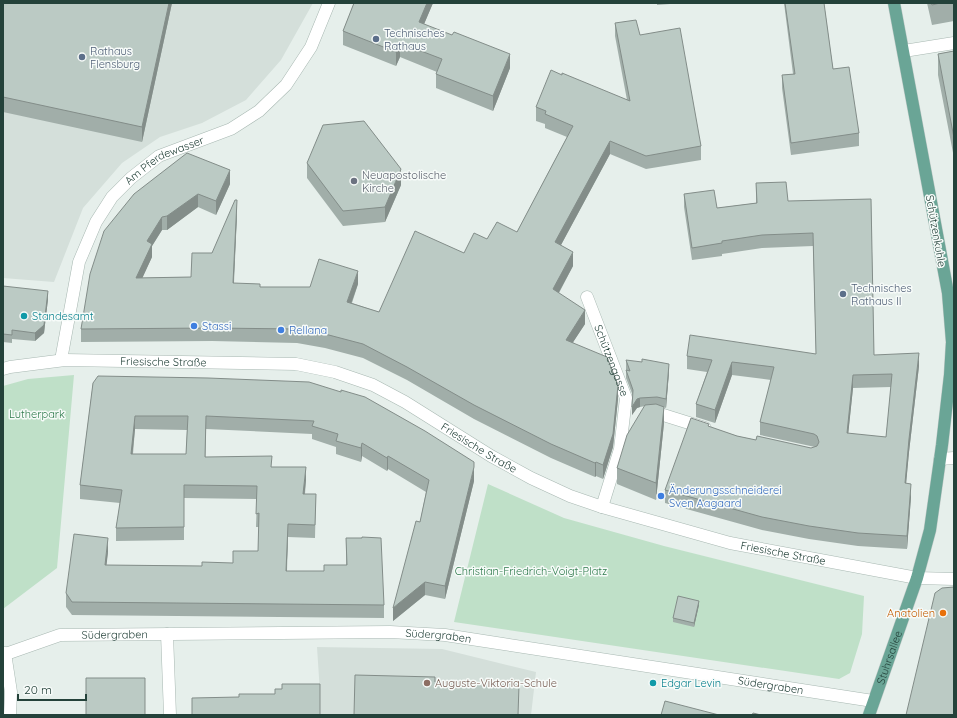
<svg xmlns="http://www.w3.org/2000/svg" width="957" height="718" viewBox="0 0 957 718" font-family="Quicksand,sans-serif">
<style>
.built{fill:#d4dfda}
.green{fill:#bfe0c8}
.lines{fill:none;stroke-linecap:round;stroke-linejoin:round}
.minor-casing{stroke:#a8b8b2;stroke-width:13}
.major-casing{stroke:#c2cac8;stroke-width:13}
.minor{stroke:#fff;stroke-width:12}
.major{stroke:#6aa596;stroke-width:12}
.wall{fill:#a1aea9;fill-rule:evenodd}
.shaded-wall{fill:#838d89}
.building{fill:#bbcac4;stroke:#838d89;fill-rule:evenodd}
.service-dot{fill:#5c6f8a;stroke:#f7fbf9;stroke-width:1.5}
.worship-dot{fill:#6b7280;stroke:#f7fbf9;stroke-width:1.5}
.culture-dot{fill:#0f9aa8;stroke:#f7fbf9;stroke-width:1.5}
.shop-dot{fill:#3f7fe0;stroke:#f7fbf9;stroke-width:1.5}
.food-dot{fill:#e8710a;stroke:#f7fbf9;stroke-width:1.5}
.education-dot{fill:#8d6e63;stroke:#f7fbf9;stroke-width:1.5}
.labels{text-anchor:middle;stroke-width:3;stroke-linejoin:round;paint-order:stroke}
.service-label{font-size:11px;fill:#4e5e75;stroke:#f7fbf9;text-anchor:start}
.street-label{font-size:11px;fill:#24423a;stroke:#f7fbf9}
.worship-label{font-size:11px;fill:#5b616d;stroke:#f7fbf9;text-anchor:start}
.culture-label{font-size:11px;fill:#0d838f;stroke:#f7fbf9;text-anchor:start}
.shop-label{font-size:11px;fill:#366cbe;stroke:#f7fbf9;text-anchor:start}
.park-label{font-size:11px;fill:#2d7a4b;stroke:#f7fbf9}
.food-label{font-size:11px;fill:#c56008;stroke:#f7fbf9;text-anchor:end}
.education-label{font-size:11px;fill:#785e54;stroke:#f7fbf9;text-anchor:start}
</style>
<rect width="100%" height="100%" fill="#e6efeb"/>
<path class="built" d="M3,3h310l-32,57 -35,40 -44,23 -42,14 -38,26 -39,45 -29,74 -51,-4z
M317,647l125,2 94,23 -5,43h-252l41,-22z"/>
<path class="green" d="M74,375l-17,193 -54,41v-223l25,-7z
M488,484l76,34 100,28 200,50 -2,38 -12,39 -11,6 -385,-57z"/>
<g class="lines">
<g class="minor-casing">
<g id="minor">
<path d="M904,51l50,-8"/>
<path id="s1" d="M587,297l39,101 -6,51 -18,58"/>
<path id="s2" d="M61,360l18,-98 17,-40 16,-25 19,-19 28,-22 72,-27 28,-18 27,-26 25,-38 18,-44"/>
<path id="s3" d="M3,369l7,-2 55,-7 231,4 39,8 38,13 32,17 86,54 40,22 39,18 32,11 128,36 187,35 37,1"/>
<path d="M649,414l8,-1 48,15"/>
<path d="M940,459l14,-1"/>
<path d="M167,634l3,81"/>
<path d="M5,653l6,39 -1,23"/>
<path id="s4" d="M3,655l57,-20 330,-3 55,3 428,66"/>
</g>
</g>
<g class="major-casing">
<g id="major">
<path id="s5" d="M869,715l48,-137 13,-48 12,-85 8,-70 2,-33 -4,-49 -54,-290"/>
</g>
</g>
<use href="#minor" class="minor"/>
<use href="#major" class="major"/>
</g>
<path class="wall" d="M3,3h169l-30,139 -139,-30z
M353,3h80l-9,21 86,44 -17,43 -57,-23v-14l1,-2 -37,-15 -4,9 -53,-21v-14l10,-25z
M657,3h26l-26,2z
M784,3h40l9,66 26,64v13l-68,9 -9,-67v-13l11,-1z
M927,3h27v18l-22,4z
M615,23l25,12 61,111v14l-55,9 -36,-15 -49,91 12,21 -14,27 26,31 -12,18 45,57 -5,48 -10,32 -7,-3 -1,1 -44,-19 -77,-39 -67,-39 -44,-22 -38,-10 -28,-5 -85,-2 -131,1v-13l53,-135 96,-10 -14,31 -18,-8 -31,23h-5l-10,16v11l-10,21 49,-1 21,-24 25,-39 -3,69 26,4h50l48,-3 -6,19 27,9 85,-59 23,-14 30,-7 50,-95 -22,-9v-4l-9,-3v-14l91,-7 -12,-64z
M954,51v107l-16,-83v-21z
M307,163l94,22 -16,37 -42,4 -36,-48z
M756,183l32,18 83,-2 3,156 45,11 -10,86 -3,31 5,14 -4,52 -49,-3 -49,-7 -47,-9 -97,-27v-13l44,-63 28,9 19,4 55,8 4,-1 -55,-12v-13l11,-42 -39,-5 -17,48 -19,-6v-13l11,-32 -20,-3v-13l129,-2 -3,-108 -51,2 -40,6v2l-30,4 -8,-53v-13l33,14 39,-5zM891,387l-5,50 -38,-3 5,-46z
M3,286l45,13 -4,34 -9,8 -23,-2v4l-9,-1z
M626,360l43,12 -3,36 -2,-1v16l-8,77 -39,-16v-16l28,-62 -5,1 -3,1 -5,7 1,-19 -7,-18z
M208,378l266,103 -29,118 -20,-4 -32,26 27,-99 6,-30 -38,-23 -1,2 -25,-15 -1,6 -25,-8v-7l-24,-8v-5l-106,-5 -1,28 67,10 34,13 -1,14h11l-1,44 -27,-1 -1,34h37l22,-6v-27l38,67v13l-312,-3 -6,-8v-14l42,-41 -2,13 96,1 31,-3 25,-12 1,-24h-3l1,-28 -73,-1v42l-68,1v-13l4,-25 -40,-4v-14l13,-102zM135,429l52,1 -1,24h-53z
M699,605l-5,22 -21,-5v-4z"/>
<path class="shaded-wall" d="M169,3h3l-30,139v-15z
M427,3h6l-14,33v-14z
M400,43v14l-4,9v-14z
M510,54v14l-17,43v-15z
M610,141v13l-55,102v-14z
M401,169v16l-16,37v-15z
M230,170v14l-14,31v-14z
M198,194v13l-31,23v-14z
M237,200v14l-4,83v-14z
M162,217v13l-10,16v11l-16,35v-14l11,-37z
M573,252v14l-20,37v-14z
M358,271v13l-11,31v-13z
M48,291v8l-4,34 -9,8v-8z
M585,310v14l-19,29v-13z
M919,353v13l-10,86 -4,44v-13l4,-44z
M732,362v13l-17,48v-13z
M669,364v8l-3,36v-9z
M853,375v13l-6,58v-13z
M618,385v14l-5,48 -10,32v-14z
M640,398v9l-3,1 -5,7v-8l5,-8z
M664,407v16l-8,77v-17z
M135,416v13l-4,38v-13z
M206,416v13l-1,41v-13z
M362,443v13l-1,6v-14z
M388,456v13l-1,2v-13z
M596,462v14l-1,1v-14z
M306,467v13l-3,27v-13z
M474,467v14l-29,118v-13z
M911,484v13l-4,52v-13z
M288,524v13l-2,47v-13z
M108,538v14l-3,27v-14z
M425,582v13l-32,26v-13z
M699,601v4l-5,22v-4z"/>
<path class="building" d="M3,3h166l-27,124 -139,-30z
M354,3h73l-8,19 33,13 2,-3 56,22 -17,42 -57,-22 6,-15 -42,-16 -4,9 -53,-21z
M785,3h39l9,66 16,-2 10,66 -68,10 -9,-68 13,-1z
M931,3h9l-8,2z
M636,20l4,15 40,-7 21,118 -55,10 -36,-15 -55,101 18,10 -20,37 32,21 -19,30 41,17 11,28 -5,49 -10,31 -7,-3 -1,1 -44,-19 -77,-39 -67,-38 -44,-23 -38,-10 -28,-5 -85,-1 -131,1 9,-55 14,-43 30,-37 53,-41 43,17 -14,31 -18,-7 -31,22 -5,1 -15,24 5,3 -16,34 55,-1 1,-24h20l23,-53h2l-4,83 27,1v3h50l9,-28 39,12 -11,31 32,10 36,-81 49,22 10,-20 13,6 10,-17 20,10 56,-106 -28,-12 1,-3 -10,-4 15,-37 11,5v-2l68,28 -15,-78z
M954,51v87l-16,-84z
M364,121l37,48 -16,38 -42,4 -36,-48 16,-38z
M786,182l2,19 83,-2 3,156 45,-2 -10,86 -4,44 6,1 -4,52 -49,-3 -49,-7 -47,-9 -97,-27 26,-72 18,6 -1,2 29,10 19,4 1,-4 54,12 6,-2 2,-4 -2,-6 -3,-2 -54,-12 14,-55 -42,-5 -17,48 -19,-6 16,-44 -25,-4 3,-21 126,19 -3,-121 -51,2 -40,6v2l-30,5 -8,-54 30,-4 3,18 40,-5 -1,-20zM892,374l-6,63 -39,-4 6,-58z
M3,286l45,5 -4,34 -9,8 -23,-3v5l-9,-1z
M642,359l27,5 -3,35 -9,-2 -17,1 -3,1 -5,8 1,-17 -7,-20 4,1 -4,-11 16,2z
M98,376l110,2 101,4 32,10v-2l24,7 60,34 49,31v5l-29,119 -20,-4 -32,26 23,-87 4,1 9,-42 -41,-24 -1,2 -25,-15 -1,5 -25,-7 2,-7 -26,-8 2,-5 -108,-5 -1,41 67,-1 -1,11h35l-3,27h13l-1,31 -27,-1 -2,47h38v-6h23l-1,-27h16v-1l19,1 3,67 -312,-3 -6,-9 8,-59 34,4 -3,27 97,1v-4l31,1v-12h25l1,-38 -3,1 1,-28 -73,-1v42l-68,1 6,-38 -42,-5 13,-102zM135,416h53l-2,38h-55z
M656,404l8,3 -8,76 -39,-15 10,-33 18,-30z
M954,587v128h-48l29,-122 7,-5z
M678,596l21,5 -5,22 -21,-5z
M355,675l80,2v5l84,3 -1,30h-164z
M86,678h59v37h-59z
M282,684h38v31h-128v-17l47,-1v-3h36v-5h7z
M665,701l54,14h-58z
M753,713l8,2h-9z"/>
<g class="service-dot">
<circle cx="376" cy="39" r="4"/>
<circle cx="82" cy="57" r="4"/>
<circle cx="843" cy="294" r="4"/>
</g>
<circle class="worship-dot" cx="354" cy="181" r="4"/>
<g class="culture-dot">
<circle cx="24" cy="316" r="4"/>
<circle cx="653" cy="683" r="4"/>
</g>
<g class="shop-dot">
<circle cx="194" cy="326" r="4"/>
<circle cx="281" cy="330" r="4"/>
<circle cx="661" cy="496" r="4"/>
</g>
<circle class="food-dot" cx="943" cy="613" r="4"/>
<circle class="education-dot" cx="427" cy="683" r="4"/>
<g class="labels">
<g class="service-label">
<text x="384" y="37">Technisches<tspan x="384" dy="13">Rathaus</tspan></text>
<text x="90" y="55">Rathaus<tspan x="90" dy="13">Flensburg</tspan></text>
<text x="851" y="292">Technisches<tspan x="851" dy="13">Rathaus II</tspan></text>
</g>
<g class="street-label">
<text dy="4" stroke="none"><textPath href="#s2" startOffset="238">Am Pferdewasser</textPath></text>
<text transform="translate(936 231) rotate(80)" y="4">Schützenkuhle</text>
<text dy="4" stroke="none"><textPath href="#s1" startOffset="68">Schützengasse</textPath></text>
<text dy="4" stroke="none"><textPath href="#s3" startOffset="161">Friesische Straße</textPath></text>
<text dy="4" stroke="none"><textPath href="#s3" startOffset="497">Friesische Straße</textPath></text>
<text dy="4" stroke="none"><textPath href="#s3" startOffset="821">Friesische Straße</textPath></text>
<text dy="4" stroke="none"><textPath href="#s4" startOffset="115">Südergraben</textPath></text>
<text dy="4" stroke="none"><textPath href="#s4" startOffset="439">Südergraben</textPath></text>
<text dy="4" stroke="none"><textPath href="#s5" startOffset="61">Stuhrsallee</textPath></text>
<text dy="4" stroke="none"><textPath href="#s4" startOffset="775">Südergraben</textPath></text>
</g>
<g class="worship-label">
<text x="362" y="179">Neuapostolische<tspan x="362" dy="13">Kirche</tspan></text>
</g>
<g class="culture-label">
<text x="32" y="320">Standesamt</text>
<text x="661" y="687">Edgar Levin</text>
</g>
<g class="shop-label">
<text x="202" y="330">Stassi</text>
<text x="289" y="334">Rellana</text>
<text x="669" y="494">Änderungsschneiderei<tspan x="669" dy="13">Sven Aagaard</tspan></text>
</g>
<g class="park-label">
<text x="37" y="418">Lutherpark</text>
<text x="531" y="575">Christian-Friedrich-Voigt-Platz</text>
</g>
<g class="food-label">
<text x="935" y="617">Anatolien</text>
</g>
<g class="education-label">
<text x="435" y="687">Auguste-Viktoria-Schule</text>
</g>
</g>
<rect width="957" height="718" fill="none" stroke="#24423a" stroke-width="8"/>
<path d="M18 694v6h68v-6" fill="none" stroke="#24423a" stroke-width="2"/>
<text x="24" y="694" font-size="12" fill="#24423a" stroke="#f7fbf9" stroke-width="3" paint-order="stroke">20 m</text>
</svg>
